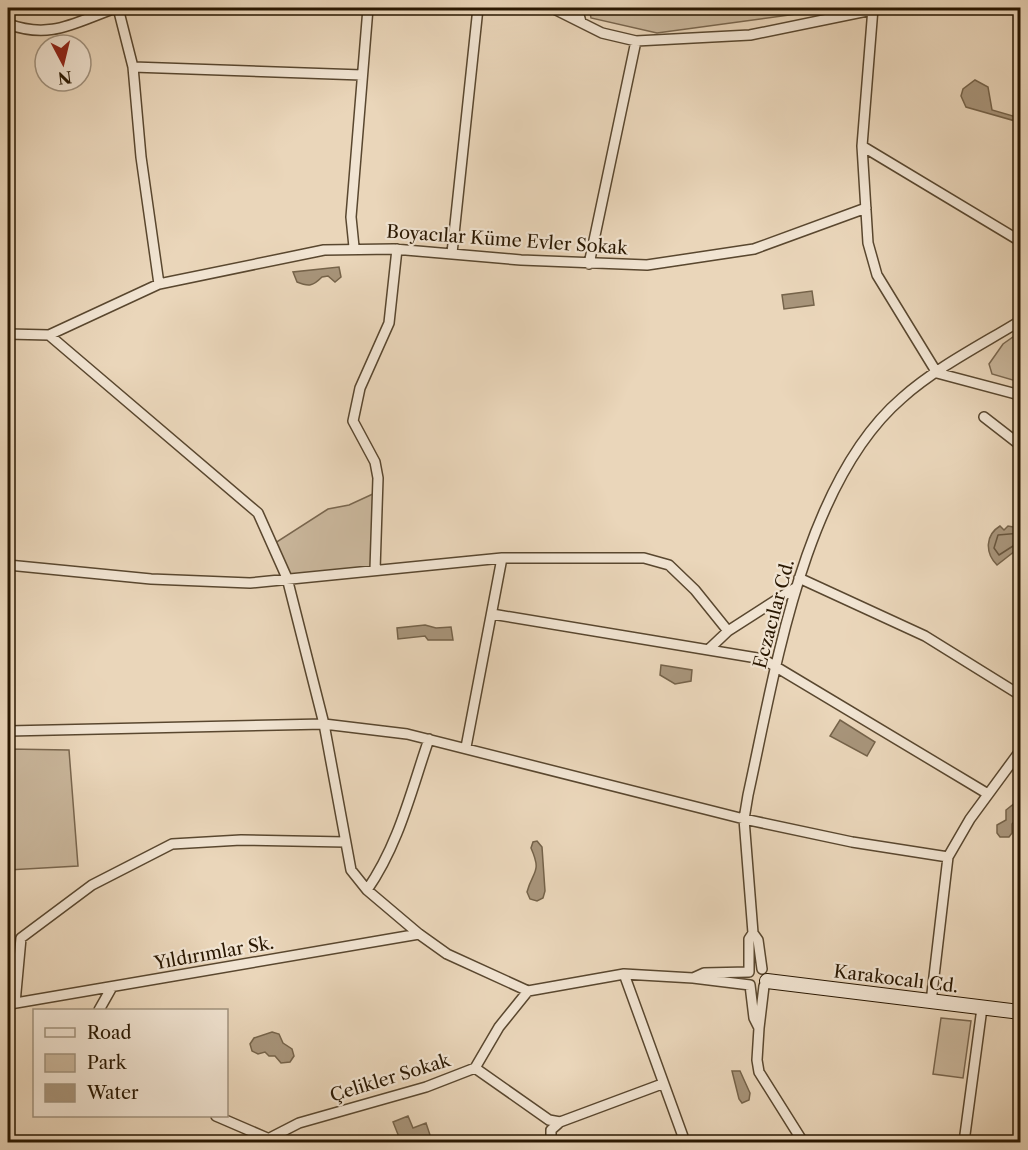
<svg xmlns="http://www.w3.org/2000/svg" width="1028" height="1150" viewBox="0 0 1028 1150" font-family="'Libre Caslon Text',serif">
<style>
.green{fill:#c9b69b;stroke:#79664e;stroke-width:1.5}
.water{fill:#a8957b;stroke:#75634a;stroke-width:1.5}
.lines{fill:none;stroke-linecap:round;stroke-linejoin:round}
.shore{stroke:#68563e;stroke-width:1.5}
.street-casing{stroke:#59472f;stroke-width:12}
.secondary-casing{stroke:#291701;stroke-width:16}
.street{stroke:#f1e4d2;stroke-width:9}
.secondary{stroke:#f1e4d2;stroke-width:14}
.labels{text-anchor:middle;stroke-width:4.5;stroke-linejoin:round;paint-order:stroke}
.street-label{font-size:18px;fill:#291701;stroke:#f1e4d2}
</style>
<rect width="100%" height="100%" fill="#ead6ba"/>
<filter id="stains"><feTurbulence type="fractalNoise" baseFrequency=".00333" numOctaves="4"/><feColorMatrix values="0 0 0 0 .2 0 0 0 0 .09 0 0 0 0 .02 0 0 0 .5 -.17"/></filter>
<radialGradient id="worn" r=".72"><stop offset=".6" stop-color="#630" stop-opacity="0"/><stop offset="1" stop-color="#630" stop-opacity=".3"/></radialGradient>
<path class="green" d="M589,8h251l-183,25 -66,-15z
M1020,332v50l-28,-8 -3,-10 14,-20z
M375,493l-4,74 -82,8 -14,-32 53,-34 21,-4z
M8,749l61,1 9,116 -70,4z
M941,1018l30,3 -8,57 -30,-4z"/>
<path class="water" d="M975,80l13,7 4,23 28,8v12l-5,-9 -49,-14 -5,-11 2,-7z
M339,267l2,10 -6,5 -7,-6 -6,1c-9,9 -13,10 -25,5l-4,-10z
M812,291l2,14 -30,4 -2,-14z
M1000,526l4,4 4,-4 12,2v29l-5,-6 -18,14c-12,-12 -12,-30 3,-39z
M425,625l11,3 15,-1 2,13h-25l-3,-4 -27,3 -1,-11z
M661,665l31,5 -1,11 -16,3 -15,-9z
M840,720l35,22 -8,14 -37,-20z
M1020,799v16l-8,9v9l-3,4h-9l-3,-4v-8l9,-5v-10z
M537,841l5,6 3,44 -2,7 -6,3 -7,-2 -3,-7c6,-22 15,-19 4,-44l2,-6z
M272,1032l7,2 4,9 9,6 2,7 -4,6 -9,1 -6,-7h-6l-4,-4 -7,2 -6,-3 -2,-7 4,-6z
M732,1071h8l10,22 -1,7 -7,3 -3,-4z
M408,1116l5,12 13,-5 5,15 -13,4h-17l-8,-20z"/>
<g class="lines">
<path class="shore" d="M1020,533l-22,2 -4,13 5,7 14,-9 7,1"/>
<g class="street-casing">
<path id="street" d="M108,8l2,2 8,-2 15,59 8,90 18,127
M552,8l50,25 34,8 114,-6 122,-25
M577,8l4,14
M873,8l-11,138 6,97 9,32 60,98 83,22
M8,24c41,15 64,0 102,-14
M133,67l229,8
M862,146l158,95
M354,247l-3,-30 17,-209
M452,253l26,-245
M589,264l47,-223
M8,334l41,1 209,178 29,65 37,146 27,146 16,20 52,44 28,20 81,37 96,-17 69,4
M49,335l110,-51 165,-34 70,-1 127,11 126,5 107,-16 112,-41
M984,417l36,28
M8,565l143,14 99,4 252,-25h142l25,7 26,25 33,41
M375,570l3,-92 -3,-16 -22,-41 7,-33 29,-65 8,-74
M799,578l126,58 95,59
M492,614l271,45 225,135
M709,649l19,-18 67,-43
M8,731l316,-7 83,10 337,85 108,23 96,15
M466,747l36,-189
M367,890c32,-46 44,-99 62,-151
M753,933l-9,-114 4,-24c27,-122 55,-312 154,-397 35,-31 79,-53 118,-77
M762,969l-4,-29 -5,-7 -4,6v33l-45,1 -11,5 57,7 4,33 5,10 5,-42
M624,974l61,168
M931,1002l17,-145 22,-38 50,-68
M10,1004l409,-70
M8,1006l7,-3 6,-65 71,-53 80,-41 69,-4 104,2
M99,1010l13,-23
M759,1028l-2,32 2,12 44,70
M475,1068l74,52 11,2 102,-38
M216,1116l51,22
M262,1142l37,-19 127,-36 49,-19 24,-41 29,-36
M551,1142v-12l9,-8
M964,1142l18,-134"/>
</g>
<g class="secondary-casing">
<path id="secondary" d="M767,981l253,31"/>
</g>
<use href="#street" class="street"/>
<use href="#secondary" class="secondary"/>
</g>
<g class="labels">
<g class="street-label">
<text transform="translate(507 240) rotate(4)" y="6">Boyacılar Küme Evler Sokak</text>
<text transform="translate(774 614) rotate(-75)" y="6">Eczacılar Cd.</text>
<text transform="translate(214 953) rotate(-10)" y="6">Yıldırımlar Sk.</text>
<text transform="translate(896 979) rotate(7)" y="6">Karakocalı Cd.</text>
<text transform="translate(390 1078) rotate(-17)" y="6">Çelikler Sokak</text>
</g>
</g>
<rect width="1028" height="1150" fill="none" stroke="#ead6ba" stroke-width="30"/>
<rect x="9" y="9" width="1010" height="1132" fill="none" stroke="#291701" stroke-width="3"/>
<rect x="15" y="15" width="998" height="1120" fill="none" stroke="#291701" stroke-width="1.5"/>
<rect x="33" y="1009" width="195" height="108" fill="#f1e4d2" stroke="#a1927e" stroke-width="1.5"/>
<rect x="45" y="1028" width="30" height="9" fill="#f1e4d2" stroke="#a1927e" stroke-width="1.5"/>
<text x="87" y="1039" font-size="18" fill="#291701">Road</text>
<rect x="45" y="1054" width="30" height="18" fill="#c9b69b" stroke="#a1927e" stroke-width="1.5"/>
<text x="87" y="1069" font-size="18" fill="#291701">Park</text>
<rect x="45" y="1084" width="30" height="18" fill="#a8957b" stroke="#a1927e" stroke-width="1.5"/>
<text x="87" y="1099" font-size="18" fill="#291701">Water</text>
<g transform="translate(63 63) rotate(173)"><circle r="28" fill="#f1e4d2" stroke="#a1927e" stroke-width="1.5"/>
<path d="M0-4.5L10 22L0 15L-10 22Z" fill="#8f2418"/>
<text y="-9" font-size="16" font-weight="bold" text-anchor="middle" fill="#291701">N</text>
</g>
<rect width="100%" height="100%" filter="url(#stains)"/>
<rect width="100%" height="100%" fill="url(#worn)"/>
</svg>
